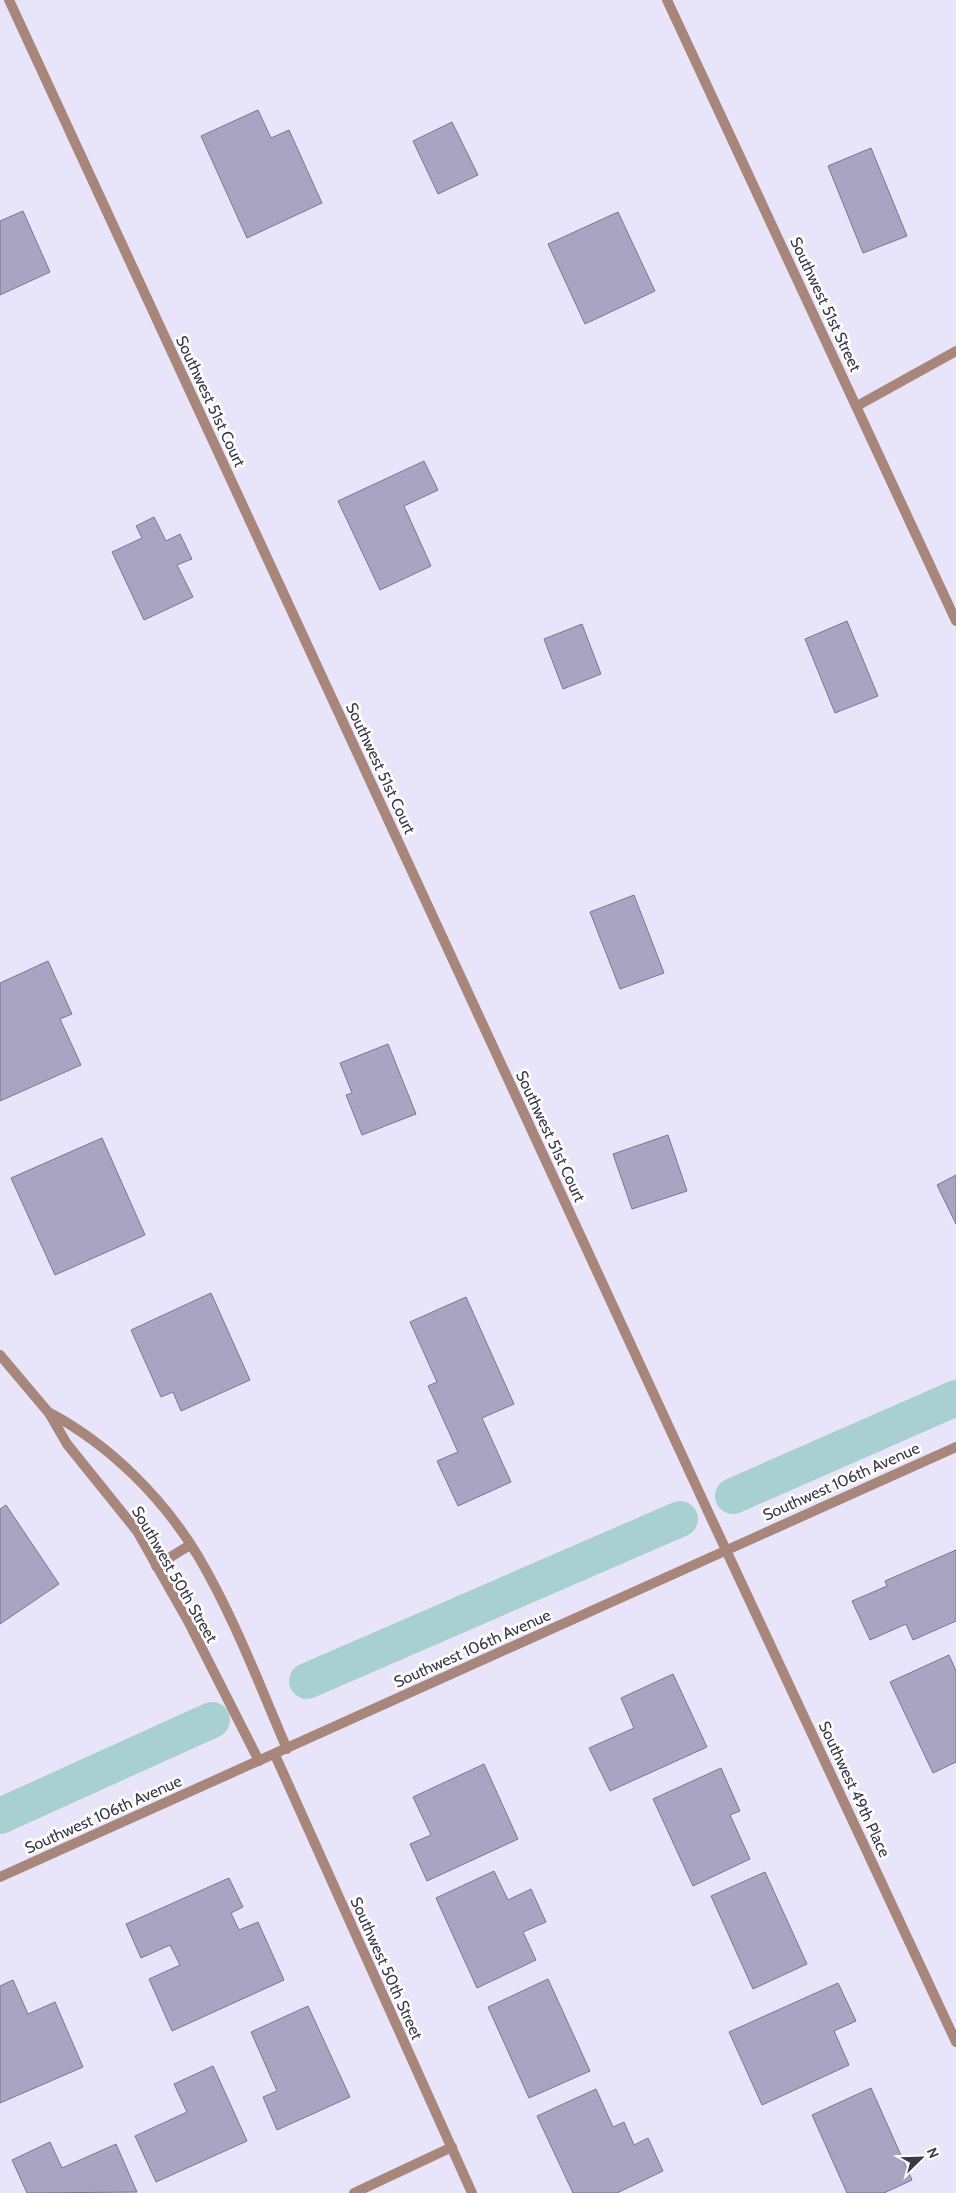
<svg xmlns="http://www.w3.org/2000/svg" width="956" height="2193" viewBox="0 0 956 2193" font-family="Cabin,sans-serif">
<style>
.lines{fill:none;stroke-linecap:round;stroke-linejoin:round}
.canal{stroke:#a8d0d1;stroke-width:36}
.building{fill:#a9a4c1;stroke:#7a7594}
.lane{stroke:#a8867b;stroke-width:10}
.street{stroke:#a8867b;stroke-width:10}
.labels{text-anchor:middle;stroke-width:5;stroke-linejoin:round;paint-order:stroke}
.street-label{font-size:16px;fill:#3b3947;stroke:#fff}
</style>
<rect width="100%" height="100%" fill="#e8e5fa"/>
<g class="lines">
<path class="canal" d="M733,1496l223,-98
M307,1681l373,-162
M0,1816l212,-96"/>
</g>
<path class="building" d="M258,110l13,28 18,-8 33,73 -75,35 -46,-102z
M452,122l26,53 -40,19 -25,-53z
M871,148l36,88 -44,17 -35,-87z
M23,211l27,61 -50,23v-74z
M618,212l37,79 -70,33 -37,-80z
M424,461l14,29 -34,16 27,60 -51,24 -42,-89z
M154,517l12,24 14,-7 12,25 -15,6 16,32 -49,23 -32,-68 30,-14 -6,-12z
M847,621l31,75 -43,17 -30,-74z
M582,624l19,50 -38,15 -19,-50z
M634,895l30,78 -44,16 -30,-77z
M48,961l24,53 -12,5 21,46 -81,36v-118z
M388,1044l28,70 -54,21 -16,-40 6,-2 -12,-30z
M668,1135l19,56 -55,18 -19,-55z
M102,1138l43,97 -90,40 -44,-97z
M956,1175v49l-19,-39z
M211,1293l39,87 -69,31 -8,-19 -12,5 -30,-67z
M466,1297l48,107 -32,14 29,64 -53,24 -21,-45 21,-9 -30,-66 9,-4 -27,-60z
M6,1505l53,79 -59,40v-115z
M956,1550v71l-43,19 -7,-16 -36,16 -18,-39 35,-15 -2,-5z
M949,1655l7,16v91l-23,11 -43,-91z
M673,1674l34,73 -97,44 -21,-43 45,-20 -13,-30z
M484,1764l34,75 -91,42 -17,-37 21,-9 -18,-38z
M721,1768l19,43 -10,4 20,44 -57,27 -40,-87z
M494,1871l14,29 23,-11 15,33 -23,10 13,28 -59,28 -41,-90z
M765,1872l42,92 -54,25 -42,-93z
M229,1878l14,29 -12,6 8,17 19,-8 26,58 -112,51 -23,-52 31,-14 -10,-20 -29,13 -15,-34z
M548,1979l42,92 -61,27 -41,-91z
M13,1980l15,34 27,-12 28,65 -83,36v-117z
M838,1983l18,38 -22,10 15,34 -87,40 -33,-73z
M308,2006l42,91 -73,33 -14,-33 14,-6 -26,-59z
M213,2066l34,75 -91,41 -21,-46 52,-24 -13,-28z
M871,2088l41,92 -28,13h-37l-35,-78z
M596,2089l17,38 11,-5 10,23 14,-7 15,33 -46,22h-44l-36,-77z
M50,2142l12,26 54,-24 21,48 -110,1 -15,-33z"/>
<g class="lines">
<path class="lane" d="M857,406l99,-55
M156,1566l34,-21"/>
<path class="street" d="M9,0l702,1518 245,524
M667,0l289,621
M0,1355l49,58 18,31 70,87 51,90 71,140
M50,1413c60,32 113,85 148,143 36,61 61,128 89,193
M275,1755l197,438
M0,1877l956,-430
M354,2193l98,-46"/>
</g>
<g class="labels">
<g class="street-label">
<text transform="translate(826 304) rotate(65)" y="6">Southwest 51st Street</text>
<text transform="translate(211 401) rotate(65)" y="6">Southwest 51st Court</text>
<text transform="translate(381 768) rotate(65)" y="6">Southwest 51st Court</text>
<text transform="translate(551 1136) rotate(65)" y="6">Southwest 51st Court</text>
<text transform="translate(841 1481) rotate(-24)" y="6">Southwest 106th Avenue</text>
<text transform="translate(175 1574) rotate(60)" y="6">Southwest 50th Street</text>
<text transform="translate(472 1648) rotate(-24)" y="6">Southwest 106th Avenue</text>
<text transform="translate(855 1789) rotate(65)" y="6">Southwest 49th Place</text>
<text transform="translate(103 1814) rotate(-24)" y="6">Southwest 106th Avenue</text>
<text transform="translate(387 1968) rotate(66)" y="6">Southwest 50th Street</text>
</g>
</g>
<g transform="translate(921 2158) rotate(67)" stroke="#ffffff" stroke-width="4" paint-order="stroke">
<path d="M0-4L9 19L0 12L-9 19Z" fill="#3b3947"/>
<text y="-8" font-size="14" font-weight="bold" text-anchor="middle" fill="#3b3947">N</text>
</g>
</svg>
